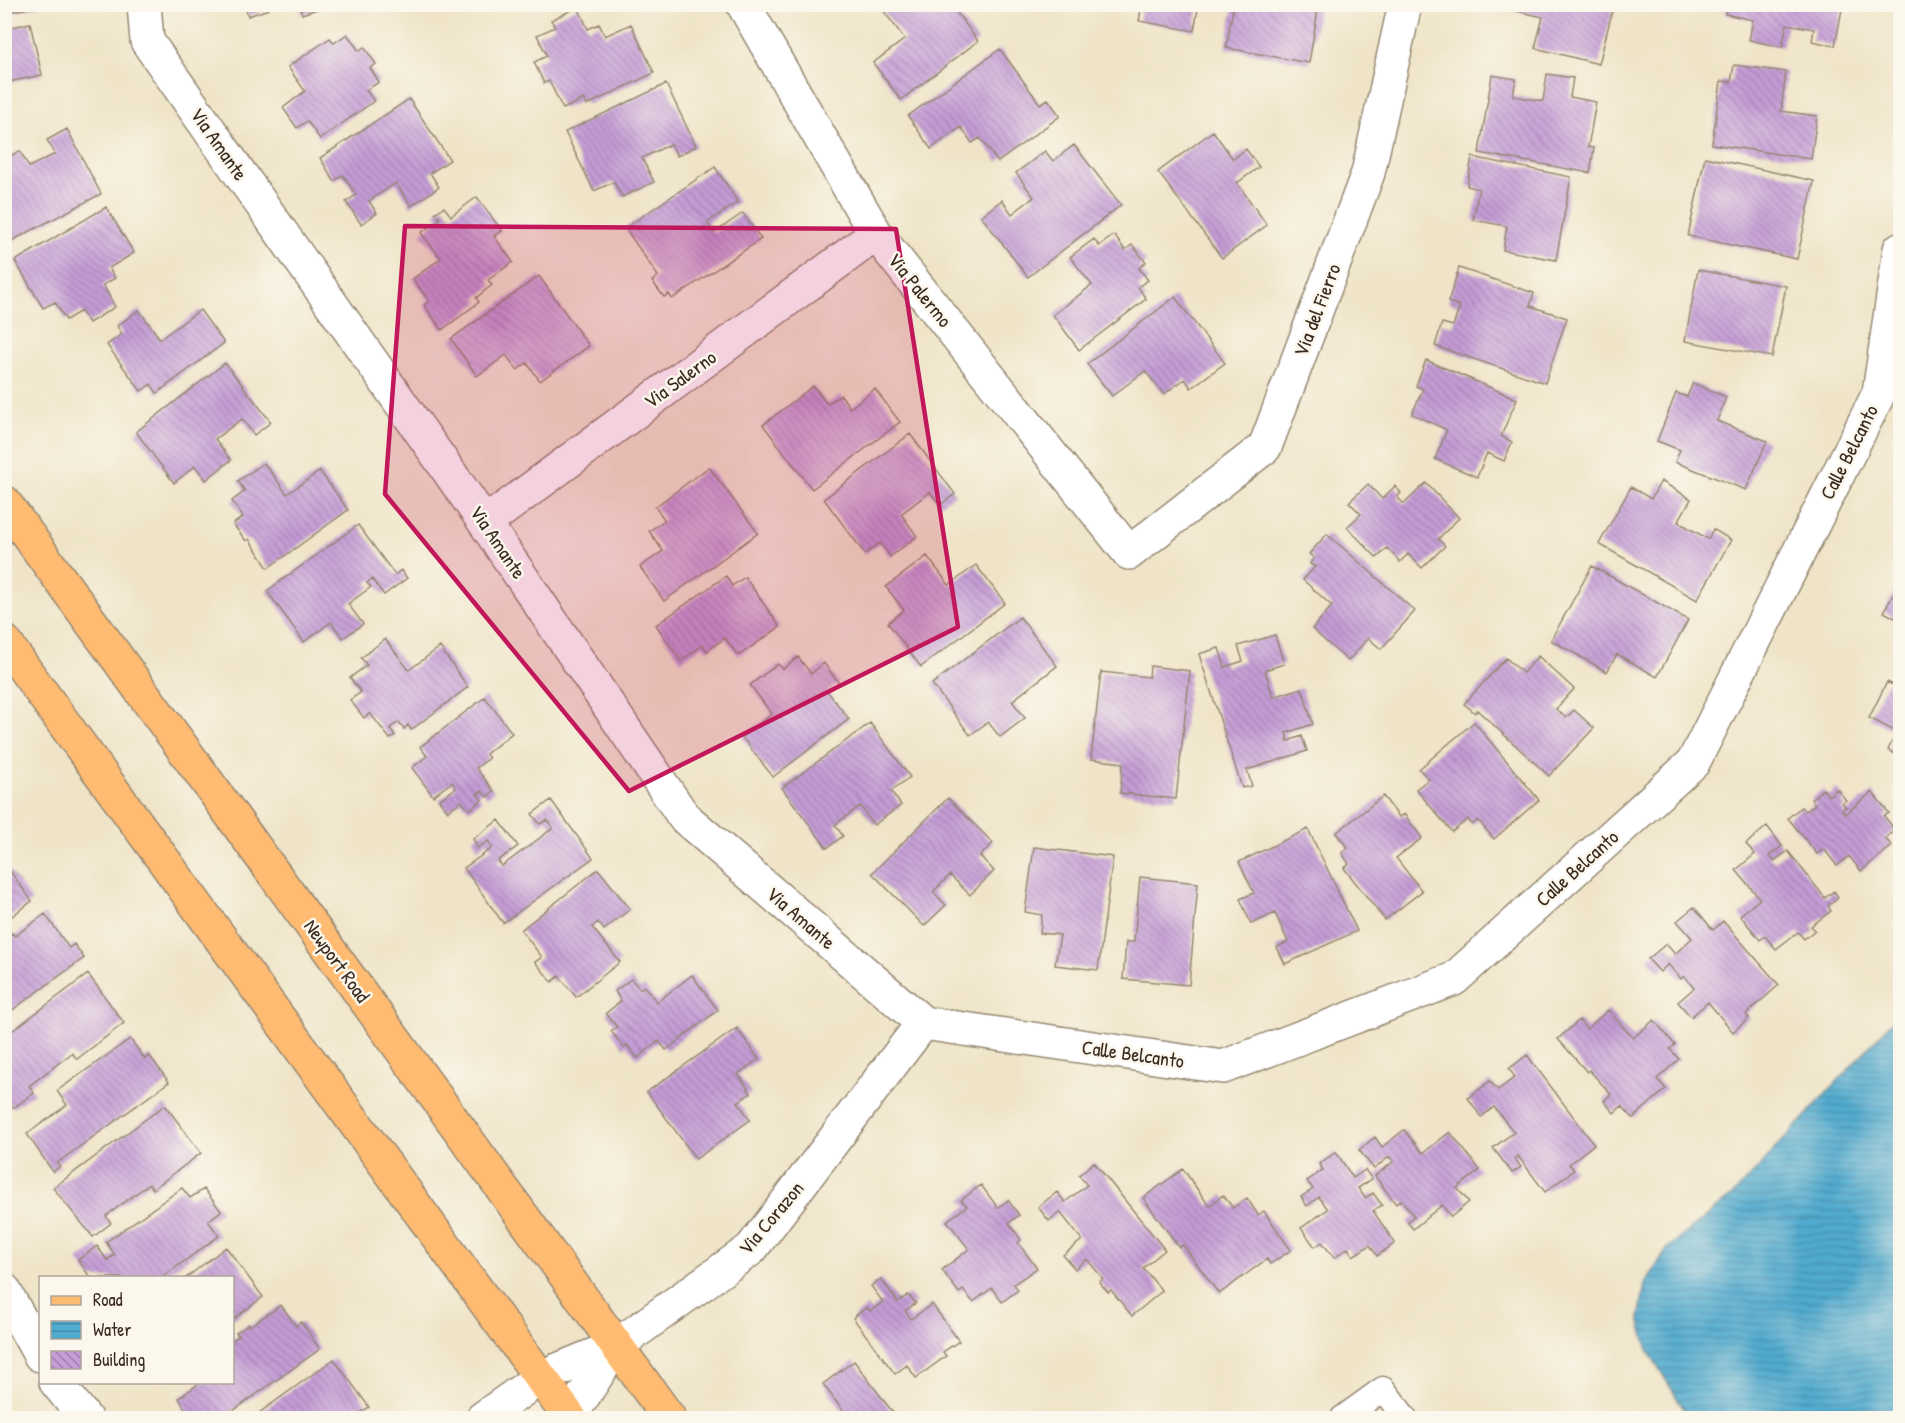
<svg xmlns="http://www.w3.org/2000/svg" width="1905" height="1423" viewBox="0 0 1905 1423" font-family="'Patrick Hand',sans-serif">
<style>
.water{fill:url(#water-rules);stroke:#466a76;stroke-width:1.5}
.building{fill:url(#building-back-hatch)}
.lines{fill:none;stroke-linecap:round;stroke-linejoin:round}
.service-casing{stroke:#958772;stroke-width:27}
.minor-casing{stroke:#958772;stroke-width:36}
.primary-casing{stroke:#958772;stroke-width:36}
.service{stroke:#fff;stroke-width:24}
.minor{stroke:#fff;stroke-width:33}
.primary{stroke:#ffbb71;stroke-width:33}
.marked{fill:#c2185b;fill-opacity:0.2;stroke:#c2185b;stroke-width:4.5;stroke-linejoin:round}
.labels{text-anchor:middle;stroke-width:5;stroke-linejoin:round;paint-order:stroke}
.street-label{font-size:20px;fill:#3b2a1e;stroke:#fbf7ec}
</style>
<defs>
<pattern id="water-rules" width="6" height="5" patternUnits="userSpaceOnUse" patternTransform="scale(1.5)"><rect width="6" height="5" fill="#51abcf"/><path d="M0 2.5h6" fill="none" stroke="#448ba7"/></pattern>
<pattern id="building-back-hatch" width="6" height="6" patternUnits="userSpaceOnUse" patternTransform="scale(1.5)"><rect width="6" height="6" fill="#c49cd6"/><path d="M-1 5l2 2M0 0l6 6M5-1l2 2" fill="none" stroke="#a07fad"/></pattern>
</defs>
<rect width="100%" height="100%" fill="#fbf7ec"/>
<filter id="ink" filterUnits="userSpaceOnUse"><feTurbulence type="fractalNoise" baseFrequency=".0167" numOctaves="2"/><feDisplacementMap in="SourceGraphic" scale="12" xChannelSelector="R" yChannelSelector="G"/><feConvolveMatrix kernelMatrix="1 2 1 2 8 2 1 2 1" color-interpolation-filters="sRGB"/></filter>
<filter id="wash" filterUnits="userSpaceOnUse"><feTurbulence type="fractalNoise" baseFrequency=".008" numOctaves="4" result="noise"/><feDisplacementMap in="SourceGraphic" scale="24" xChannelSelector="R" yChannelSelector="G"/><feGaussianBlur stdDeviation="1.35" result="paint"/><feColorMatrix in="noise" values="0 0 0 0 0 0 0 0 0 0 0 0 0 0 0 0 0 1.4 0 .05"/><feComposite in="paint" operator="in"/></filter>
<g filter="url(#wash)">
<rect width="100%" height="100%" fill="#efe4c7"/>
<path class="water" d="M1900,1013v405h-211l-41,-68 -9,-31 6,-35 23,-36 66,-54z"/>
<g id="blocks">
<path class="building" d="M4,4h35v2l-35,7z
M244,4h23l2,5 -21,7z
M299,4h30v1l-27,9z
M1142,4h57l-5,27 -55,-10z
M1234,4h85l-10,59 -83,-15z
M1514,4h100l-15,60 -64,-16 8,-31 -30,-7z
M1727,4h116l-8,42 -23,-5 2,-12 -27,-5 -5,23 -33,-7 4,-20 -28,-6z
M879,5h82l3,4 -7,4 21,28 -77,59 -28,-37 32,-24z
M578,7l10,22 11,-5 6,12 26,-12 23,49 -67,32 -3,-6 -21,10 -14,-28 -5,2 -10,-21 13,-6 -10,-21 18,-8 -4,-7z
M30,23l12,52 -38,8v-54z
M347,34l12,17 5,-4 12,17 -6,4 9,14 -13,8 8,11 -54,38 -13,-18 -10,7 -14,-20 22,-17 -17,-24 42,-29 4,5z
M1000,49l40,55 8,-5 12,17 -62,46 -18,-24 -8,5 -11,-16 -30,22 -23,-33z
M1734,65l52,7 -5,39 36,5 -6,43 -99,-15 9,-63 10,1z
M1547,74l26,4 -3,19 26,5 -8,45 6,1 -4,25 -111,-20 13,-78 24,4 -3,17 30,5z
M666,84l30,62 -19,10 -6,-12 -29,14 12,24 -32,15 -8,-15 -20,9 -29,-59z
M4,94l7,24 -7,2z
M409,99l41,61 -20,13 9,14 -28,19 -15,-23 -27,18 8,12 -16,11 -15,-22 10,-7 -13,-20 -9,6 -14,-23z
M67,129l34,65 -97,51v-86l16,-8 9,16 26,-13 -8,-14z
M1213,131l20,28 13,-10 13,18 -22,16 30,42 -45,33 -64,-86z
M1074,145l47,60 -93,72 -47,-61 21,-16 10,14 22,-17 -18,-24 29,-22 8,10z
M1472,157l99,20 -15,83 -53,-10 4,-24 -34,-6 6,-31 -12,-3z
M1705,157l109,24 -17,78 -109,-23z
M715,167l23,35 -31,21 7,10 29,-20 18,26 -89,60 -3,-5 -5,3 -12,-16 6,-5 -33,-48z
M477,197l25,34 -8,5 19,26 -25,18 4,5 -16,13 3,4 -37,28 -18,-25 5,-4 -16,-22 28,-21 -20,-25 19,-14 -5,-6 9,-6 7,9z
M106,207l28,46 -25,15 6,10 -12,7 12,22 -26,16 -8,-12 -15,9 -11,-18 -12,6 -28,-47z
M1114,235l11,15 7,-5 14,17 -7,6 9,12 -10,7 8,12 -67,51 -26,-35 39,-30 -22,-28 24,-18 5,7z
M1459,268l75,25 -4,13 37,12 -22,65 -110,-37 7,-23 11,3 7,-20 -12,-4z
M1698,270l88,16 -14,71 -87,-16z
M539,276l50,70 -49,35 -13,-18 -10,7 -11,-15 -29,21 -26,-37z
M1175,297l50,66 -34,25 -6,-9 -21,15 -19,-23 -33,25 -25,-32z
M139,310l21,29 40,-29 24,33 -67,50 -6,-9 -10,7 -34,-46 15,-11 -5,-8z
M1426,360l91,39 -16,37 11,6 -8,19 -17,-8 -10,24 -42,-18 12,-29 -35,-16 11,-25 -7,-3z
M225,363l46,59 -17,13 -12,-16 -27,20 16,21 -25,20 -11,-14 -21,17 -38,-51z
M1693,383l33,14 -9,24 50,20 -21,49 -71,-28 5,-12 -23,-9 19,-48 11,4z
M813,386l14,18 14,-9 9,13 25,-19 25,33 -88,67 -49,-64z
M910,434l45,60 -15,11 -10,-13 -29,22 16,22 -27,21 -10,-14 -15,11 -41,-55z
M264,463l23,31 33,-23 28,39 -80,58 -19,-29 -3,2 -13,-17 10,-7 -11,-16 13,-10 -7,-10z
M709,467l49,66 -94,68 -24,-34 23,-16 -14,-20 16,-11 -10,-13z
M1661,481l30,18 -13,23 30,17 5,-10 18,11 -34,60 -98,-56 32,-57 20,12z
M1426,483l33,35 -21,21 7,7 -23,22 -14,-14 -8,8 -13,-14 -10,10 -30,-31 14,-13 -12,-12 19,-18 14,15 13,-13 6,7 -4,4 7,7z
M358,525l37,50 6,-5 6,8 -23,17 -12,-16 -5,4 4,4 -23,17 15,20 -20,14 -12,-16 -27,20 -37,-51z
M1327,534l88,77 -34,38 -13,-11 -20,23 -36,-32 20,-23 -29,-26 12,-13 -5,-3 4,-6 -5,-4z
M927,556l22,29 27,-20 29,38 -84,64 -33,-44 16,-13 -18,-23z
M1592,566l96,54 -31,57 -40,-23 -10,18 -56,-32z
M726,576l6,10 13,-9 35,50 -42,29 -13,-18 -18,13 -4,-6 -22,16 -25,-36z
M1900,581v40l-16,-9z
M1020,617l37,49 -45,35 13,17 -25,19 -12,-15 -18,13 -38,-51z
M1275,635l9,29 -19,6 8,27 29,-9 11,36 -27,9 2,8 14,-5 5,15 -60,19 5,16 -10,2 -43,-134 20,-6 6,19 18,-6 -5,-15z
M385,639l24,31 31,-23 28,40 -57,43 -3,-5 -4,4 -5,-7 -9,6 5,7 -5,4 -20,-26 -6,5 -14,-18 11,-8 -11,-14 17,-13 -6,-7z
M1538,656l36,33 -18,20 10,9 8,-8 20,18 -45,48 -72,-66 -2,3 -11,-9 42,-46 17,15z
M798,657l13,17 13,-11 15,20 -12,8 22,28 -76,58 -31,-40 30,-23 -22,-29 28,-21 5,5z
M1150,666l40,5 -14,128 -56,-6 3,-30 -32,-4 10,-87 48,5z
M1887,682l13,6v69l-12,-7 9,-18 -28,-14z
M485,697l27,36 -26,21 3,4 -13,10 18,23 -7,6 -5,-6 -5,3 5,6 -13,10 -8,-9 -13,10 -9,-11 17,-12 -4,-6 -19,14 -21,-28 15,-12 -7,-9z
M1474,722l65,78 -45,39 -16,-19 -6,5 -4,-6 -16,13 -36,-43 13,-10 -10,-10z
M870,723l40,54 -19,14 10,14 -27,20 -14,-19 -25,19 8,11 -16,12 -45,-60z
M1823,789l6,7 8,-7 9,11 -4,3 4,4 -4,2 3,5 27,-22 17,21 -5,3 11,14 -10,8 7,8 -31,25 -12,-15 -12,10 -13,-17 -7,5 -29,-36 13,-11 5,4 9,-7 -4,-5z
M1383,796l16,21 5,-3 18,24 -26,20 26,33 -37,29 -41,-52 5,-4 -7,-11 6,-5 -12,-15z
M948,798l45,45 -13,13 14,15 -24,24 -20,-20 -17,17 13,13 -22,21 -52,-53z
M551,800l42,58 -90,65 -39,-55 28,-20 -4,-7 -10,7 -5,-9 26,-19 19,26 -20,15 4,5 51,-38 -6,-8 -7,4 -8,-10z
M1767,826l15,20 -13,10 5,5 14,-10 37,47 9,-7 4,6 -10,9 3,5 -20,15 4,4 -11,9 -6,-7 -22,17 -11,-13 -5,4 -20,-25 20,-16 -24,-29 19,-16 -9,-10z
M1308,829l49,102 -72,33 -8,-17 11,-5 -13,-29 -24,11 -11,-25 14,-6 -15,-31z
M1034,847l79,10 -15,113 -43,-5 5,-30 -20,-2 2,-18 -17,-3z
M4,863l28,38 -28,21z
M598,869l32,40 -26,21 -6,-8 -6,5 28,35 -44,35 -17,-21 -7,6 -17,-20 7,-5 -21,-27z
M1140,877l58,6 -9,102 -66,-6 3,-37h8z
M1694,907l19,23 10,-9 56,64 -33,29 3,4 -16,14 -25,-30 -17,15 -13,-15 16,-14 -10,-12 -3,3 -13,-15 -8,8 -12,-13 18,-15 9,10 17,-16 -15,-17z
M45,914l24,34 5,-4 10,14 -80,58v-78l8,-5 3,3z
M88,974l36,49 -47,36 -5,-6 -43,33 5,7 -21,15 -9,-12v-59z
M692,975l26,35 -52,40 -7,-9 -22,17 -10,-13 -3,3 -13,-17 6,-4 -11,-14 15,-12 -6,-10 16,-12 9,10 4,-3 13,16z
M1608,1010l25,28 21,-18 21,25 -5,4 9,10 -22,20 9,10 -33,29 -11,-12 -8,7 -10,-12 7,-7 -22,-24 -2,2 -29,-33 21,-19 8,9z
M737,1028l22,31 -21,15 13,19 -13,9 12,18 -54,39 -49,-67z
M130,1039l15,20 4,-4 20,27 -112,81 3,3 -7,6 -26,-38 40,-29 -10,-14z
M1527,1055l67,89 -25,20 5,6 -29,22 -27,-36 -3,3 6,8 -9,6 -19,-25 21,-16 -20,-25 -13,10 -13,-19 22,-17 8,9 17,-13 -6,-8z
M165,1105l36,48 -48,36 -4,-5 -43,32 5,7 -18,14 -40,-49z
M1404,1130l19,23 27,-21 30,38 -23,18 12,14 -18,15 -9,-12 -29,24 -6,-7 7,-6 -13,-16 -5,4 -21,-28 19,-15 -5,-4 -15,12 -15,-19 16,-13 7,10z
M1336,1152l17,26 12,-8 7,9 -14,9 7,10 8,-5 9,12 -9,6 22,32 -18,13 -7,-11 -17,11 -5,-8 -14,10 -12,-16 -7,5 -14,-19 27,-19 -9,-12 -12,9 -6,-9 12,-8 -6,-8 16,-11 -4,-6z
M1094,1162l71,88 -22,18 19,23 -30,25 -21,-26 -3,2 -9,-10 4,-3 -16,-20 -12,10 -12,-14 19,-15 -22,-28 -11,9 -11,-14 19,-15 8,10 22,-17 -8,-10z
M1183,1169l26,37 14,-11 10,13 14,-10 11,17 6,-4 27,39 -21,14 -3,-5 -48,35 -36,-49 -4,2 -36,-49z
M981,1185l17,23 10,-8 11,15 -10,8 12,17 -3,3 19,25 -23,16 4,6 -16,12 -10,-14 -19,14 -10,-12 -4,3 -17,-23 27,-21 -22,-28 20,-15 -6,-6z
M182,1188l8,10 14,-9 17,22 -13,10 11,15 -58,42h-70l-13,-18 19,-14 10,14 8,-5 -9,-13z
M226,1247l37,50 -31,23v-42h-46z
M881,1279l17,23 10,-7 8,8 -11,8 6,8 21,-15 27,37 -16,11 3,4 -30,22 -9,-13 -12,9 -42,-56 14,-11 3,4 13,-9 -12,-16z
M281,1305l15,21 5,-4 19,27 -97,69h-33l-11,-20 22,-16h31v-42l7,-4 -3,-3 13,-9 1,2z
M334,1359l35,48 -16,11h-101z
M854,1361l43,57h-56l5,-3 -23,-31z"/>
</g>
</g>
<g filter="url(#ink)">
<use href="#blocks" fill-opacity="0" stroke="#958772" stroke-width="1.5"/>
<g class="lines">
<g class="service-casing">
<path id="service" d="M1343,1418l40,-29 22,29"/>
</g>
<g class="minor-casing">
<path id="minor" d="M144,4l3,37 338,482 199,294 239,206
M743,4l133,230 253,319 136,-106 103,-274 37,-169
M485,523l391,-289
M923,1023l300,44 231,-88 239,-216 186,-370 21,-144
M4,1290l36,65
M56,1382l29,36
M483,1418l58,-41 75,-31 135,-97 172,-226
M569,1418l47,-72"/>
</g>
<g class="primary-casing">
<path id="primary" d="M4,502l665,916
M4,641l566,777"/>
</g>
<use href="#service" class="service"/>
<use href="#minor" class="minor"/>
<use href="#primary" class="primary"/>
</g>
</g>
<path class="marked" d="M405,226l491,3 62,398 -329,164 -244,-297z"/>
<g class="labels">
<g class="street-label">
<text transform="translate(219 144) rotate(55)" y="7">Via Amante</text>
<text transform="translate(920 290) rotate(51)" y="7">Via Palermo</text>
<text transform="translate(1317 310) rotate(-69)" y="7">Via del Fierro</text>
<text transform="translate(680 379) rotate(-36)" y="7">Via Salerno</text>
<text transform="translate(1849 452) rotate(-63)" y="7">Calle Belcanto</text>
<text transform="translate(498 542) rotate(56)" y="7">Via Amante</text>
<text transform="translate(1577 868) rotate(-42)" y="7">Calle Belcanto</text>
<text transform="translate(801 918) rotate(41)" y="7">Via Amante</text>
<text transform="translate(337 961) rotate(54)" y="7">Newport Road</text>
<text transform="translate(1133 1054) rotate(8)" y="7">Calle Belcanto</text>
<text transform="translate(771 1218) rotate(-50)" y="7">Via Corazon</text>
</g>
</g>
<rect width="1905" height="1423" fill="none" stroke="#fbf7ec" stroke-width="24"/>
<rect x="39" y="1276" width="195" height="108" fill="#fbf7ec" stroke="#aea59a" stroke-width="1.5"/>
<rect x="51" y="1296" width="30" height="9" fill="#ffbb71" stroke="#aea59a" stroke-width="1.5"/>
<text x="93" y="1306" font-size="18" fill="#3b2a1e">Road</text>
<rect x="51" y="1321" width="30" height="18" fill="url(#water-rules)" stroke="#aea59a" stroke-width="1.5"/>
<text x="93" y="1336" font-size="18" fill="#3b2a1e">Water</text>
<rect x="51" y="1351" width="30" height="18" fill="url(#building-back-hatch)" stroke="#aea59a" stroke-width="1.5"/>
<text x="93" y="1366" font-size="18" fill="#3b2a1e">Building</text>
</svg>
